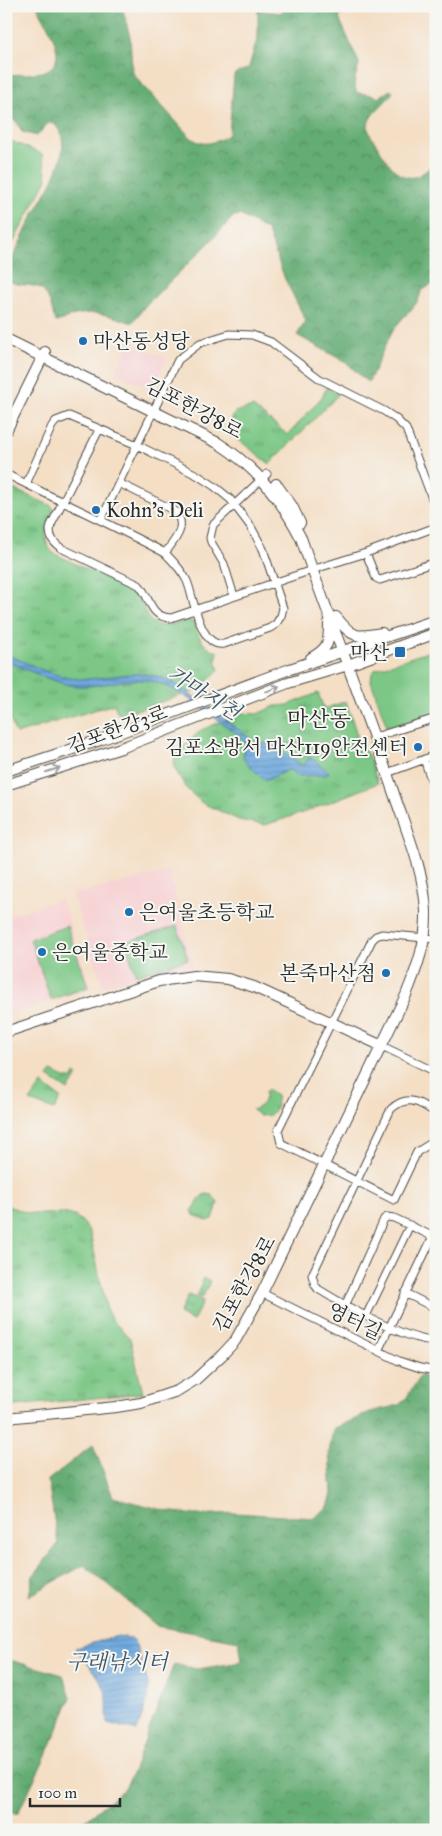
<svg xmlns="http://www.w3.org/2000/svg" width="442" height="1836" viewBox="0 0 442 1836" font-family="'IM FELL Great Primer','Noto Serif KR',serif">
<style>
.built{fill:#f7cfd1}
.green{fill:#7bc786;stroke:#537958}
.forest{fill:url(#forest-crowns);stroke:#486c4f}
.park{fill:url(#park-tufts);stroke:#537958}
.water{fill:url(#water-rules);stroke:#4c6a85}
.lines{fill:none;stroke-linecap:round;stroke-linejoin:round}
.street-casing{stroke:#494642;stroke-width:9}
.secondary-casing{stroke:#494642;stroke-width:12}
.street{stroke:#fff;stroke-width:7}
.secondary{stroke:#fff;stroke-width:10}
.oneway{stroke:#a0a0a0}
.poi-dot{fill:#1f6fb2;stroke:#f6f6f2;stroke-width:2}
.labels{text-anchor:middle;stroke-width:4;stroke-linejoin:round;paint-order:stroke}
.poi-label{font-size:20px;fill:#2b2b2b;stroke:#f6f6f2;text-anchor:start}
.street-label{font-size:20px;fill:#2b2b2b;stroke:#f6f6f2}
.water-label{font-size:21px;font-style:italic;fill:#42576a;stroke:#f6f6f2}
.quarter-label{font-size:22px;fill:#2b2b2b;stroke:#f6f6f2}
</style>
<defs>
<pattern id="forest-crowns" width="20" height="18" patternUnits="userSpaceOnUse" patternTransform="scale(1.25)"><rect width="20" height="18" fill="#64ac73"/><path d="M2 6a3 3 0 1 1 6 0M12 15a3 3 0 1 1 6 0" fill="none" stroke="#538c5f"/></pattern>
<pattern id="park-tufts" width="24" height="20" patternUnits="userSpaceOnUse" patternTransform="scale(1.25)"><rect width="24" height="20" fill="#7bc786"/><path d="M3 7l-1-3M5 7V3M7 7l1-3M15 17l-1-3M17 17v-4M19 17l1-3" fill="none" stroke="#65a26e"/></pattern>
<pattern id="water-rules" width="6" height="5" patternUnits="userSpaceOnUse" patternTransform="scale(1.25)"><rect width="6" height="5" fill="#6ea9df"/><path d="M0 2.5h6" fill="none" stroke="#5b8ab5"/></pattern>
</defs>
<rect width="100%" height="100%" fill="#f6f6f2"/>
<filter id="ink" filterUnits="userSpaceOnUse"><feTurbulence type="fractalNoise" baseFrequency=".02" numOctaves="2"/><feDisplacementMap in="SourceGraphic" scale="10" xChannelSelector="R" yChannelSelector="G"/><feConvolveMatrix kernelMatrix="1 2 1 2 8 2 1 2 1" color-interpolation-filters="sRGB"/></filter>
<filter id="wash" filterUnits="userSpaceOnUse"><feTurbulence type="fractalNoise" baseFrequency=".0096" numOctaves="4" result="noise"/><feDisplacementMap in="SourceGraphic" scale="20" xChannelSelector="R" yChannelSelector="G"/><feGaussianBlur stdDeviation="1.12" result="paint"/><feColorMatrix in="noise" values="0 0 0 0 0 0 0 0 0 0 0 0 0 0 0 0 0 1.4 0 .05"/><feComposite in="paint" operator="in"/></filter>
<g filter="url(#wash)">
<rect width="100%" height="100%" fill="#f4dec4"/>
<path class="built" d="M130,342l38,17 -16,30 -37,-16z
M169,871l24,96 -38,4 -52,15 -31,-91z
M61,899l30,89 -85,28v-99z"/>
<path class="green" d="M6,139l36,15 5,25 -41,77z
M436,649v66l-49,12 -16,-46 1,-8 4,-4z
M67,926l21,61 -37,13 -21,-61z
M177,926l11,33 -52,16 -11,-33z"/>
<path class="forest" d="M37,6h85l8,31 2,31 2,7 55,61c11,9 17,9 30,4 4,-2 7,-3 10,-6l5,-59c4,-5 11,-3 15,-8l9,-31v-26l22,3 8,-7h66l-10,4 -5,8 20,45c-1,11 -9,20 -1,30l16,2 4,3 12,-8 3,2c-5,9 -25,22 -25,34 0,8 8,17 12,24 16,27 31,40 56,11v121l-15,9c-2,15 -16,23 -24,34 -13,17 -18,38 -28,56h-3l-19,-18 -50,-28 9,-14 -21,-42 -18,-49 -27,-15 -6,1 -27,29 -61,60 -14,18c-21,-8 -41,-14 -63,-6 -4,2 -8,4 -12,5l-2,-1c-3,-11 -7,-34 -21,-35 -12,-2 -16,0 -27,-6 -2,-9 3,-16 7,-25 7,-14 13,-28 20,-41 12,-22 45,-69 19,-91h-5l-11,13 -15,-4 -5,-10 -11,-6v-41c12,-1 27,0 39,-4 28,-10 -1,-50 -8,-65z
M420,1376l16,1v453h-363l52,-42 8,-16 41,-108 23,5 45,-7 -3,-21 -82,-15 -73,-61 -55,31 4,-20 25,-32 -10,-64 45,-35 20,52 54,14 28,4 41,-2 78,5 14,-11 4,-13 -3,-42 4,-23 37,-17 29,-7 8,-8z
M6,1659l57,16 8,22 -19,46 -34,70 -12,1z"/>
<path class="park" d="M327,387l11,8 -68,69 -44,-34 9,-18 18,-5 35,28 34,-38z
M6,486l46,20 2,6c-8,15 -13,27 -1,41l81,39c8,7 8,15 13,24 9,16 28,8 41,4l6,3c5,14 8,24 24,29l-2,8 3,10 -16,16 1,2 -77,25 -9,1 -4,-10 -98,30 -10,-25z
M318,693l6,16 22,-8 13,40 9,14 10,28 -73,29 -40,13 -26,-5 -37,-17 -16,-15 -13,-23 3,-11 25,-24 41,-17 15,1 18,-8 13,-1z
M52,1072l15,7h6l2,-6 3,2 -10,15 -20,-13z
M42,1084l19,14 -7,12 -24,-9z
M268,1089l8,7 1,11 -7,8 -10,1 -8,-6c9,-3 14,-8 13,-18z
M206,1194l6,1 6,8 -5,16 -6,2 -13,-6 -2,-4 10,-15z
M6,1205c10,4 20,8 30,9 24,1 41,-7 54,19l17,78 6,10 17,17 13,55 -137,14z
M204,1278l6,3 -7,16 -2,1 -5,-2z
M188,1295l15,6 -10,20 -14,-7z"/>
<path class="water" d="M6,654c24,10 51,25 77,25 27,0 49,-10 76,-2 16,5 29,16 43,26 18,13 37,27 55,41l14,-1 32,23 7,-9 19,15 -2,3 -31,1 -6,-7 -25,12 -22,-22 2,-17 -6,-7c-22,-15 -59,-47 -84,-53 -28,-7 -53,6 -80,4 -22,-3 -48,-17 -69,-25z
M118,1636l13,2 5,7 12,38v15l-11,33 -29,-8c-2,-8 0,-16 -1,-24 -3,-20 -19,-35 -32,-51z"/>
</g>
<g filter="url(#ink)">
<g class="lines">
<g class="street-casing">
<path id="street" d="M99,430l-48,95c-3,10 1,17 10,23l78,37c12,13 10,32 32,33l141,-48
M6,474c53,27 107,51 159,79 8,8 17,17 22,28 7,16 12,67 37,63l46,-16 6,-4 5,-8 2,-8 -20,-59 -12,-22 -21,-28 -16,-13 -17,-11 -60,-30 -68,-29 -13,5 -4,5 -26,58
M119,483l56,28c13,15 0,29 -10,42
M101,520l77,-160 22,-17 29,-9 23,1 19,7 49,37 64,32 12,8 10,10 30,80
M366,553l10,25 4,2 56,-18
M318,568l48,-15 70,-26
M234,596l-10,-32 -13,-22 -1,-4 3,-13 54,-51
M375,737l61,-19
M424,759l12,35
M387,773l49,-18
M436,939l-54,-5 -6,2 -4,4 -94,190 3,13 113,57 23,-48 19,-12
M380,1045l56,27
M436,1113c-17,-11 -28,-19 -45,-4l-79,166 3,10 3,4c26,16 88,52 118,52
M262,1293l137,68 21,7 16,3
M405,1293l24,12h7
M345,1306l39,-87 3,-2 7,1 42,20
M366,1316l44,-91
M378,1351l58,-121"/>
</g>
<g class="secondary-casing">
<path id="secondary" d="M6,339l212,104c38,24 63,56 83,95 30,86 64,170 93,256 13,38 30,77 32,117 1,30 -9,57 -20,84l-144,298 -27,48 -13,14 -27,25 -18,11 -36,12 -25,4 -110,11
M6,431l39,-79
M276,484l16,22 8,17
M336,617c17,21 20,21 46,16
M311,658c18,-10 18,-15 18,-35
M6,771l94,-31 190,-71 146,-49
M6,785l115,-37 167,-65 60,-18 88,-32
M6,1032l153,-51 35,-5 34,3 26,8 126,58"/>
</g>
<use href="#street" class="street"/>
<use href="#secondary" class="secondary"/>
</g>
<defs><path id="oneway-shaft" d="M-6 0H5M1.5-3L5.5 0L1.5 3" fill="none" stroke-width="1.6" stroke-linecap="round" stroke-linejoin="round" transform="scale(1.25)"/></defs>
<g class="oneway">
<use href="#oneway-shaft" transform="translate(273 689) rotate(-21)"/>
<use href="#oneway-shaft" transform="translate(53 770) rotate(-18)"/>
</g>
</g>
<g class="poi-dot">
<circle cx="83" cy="341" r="5"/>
<circle cx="96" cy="510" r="5"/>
<rect x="394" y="646" width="12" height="12" rx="2.5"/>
<circle cx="418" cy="747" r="5"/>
<circle cx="129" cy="912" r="5"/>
<circle cx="42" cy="952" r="5"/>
<circle cx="386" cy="973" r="5"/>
</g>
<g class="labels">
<g class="poi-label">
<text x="93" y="348">마산동성당</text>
<text x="106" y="517">Kohn’s Deli</text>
<text x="389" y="659" text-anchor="end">마산</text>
<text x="408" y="754" text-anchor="end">김포소방서 마산119안전센터</text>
<text x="139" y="919">은여울초등학교</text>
<text x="52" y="959">은여울중학교</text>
<text x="376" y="980" text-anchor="end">본죽마산점</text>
</g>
<g class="street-label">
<text transform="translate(194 408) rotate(28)" y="7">김포한강8로</text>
<text transform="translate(117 729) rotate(-20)" y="7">김포한강3로</text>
<text transform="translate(244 1284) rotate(-61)" y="7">김포한강8로</text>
<text transform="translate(355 1321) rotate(26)" y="7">영터길</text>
</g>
<g class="water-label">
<text transform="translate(204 693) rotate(32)" y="7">가마지천</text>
<text x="117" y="1669">구래낚시터</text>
</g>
<g class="quarter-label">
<text x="319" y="726">마산동</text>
</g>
</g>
<rect width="442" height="1836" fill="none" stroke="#f6f6f2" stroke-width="25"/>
<path d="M30 1798v8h90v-8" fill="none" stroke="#2b2b2b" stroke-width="2.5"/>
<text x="38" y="1798" font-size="15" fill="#2b2b2b" stroke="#f6f6f2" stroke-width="4" paint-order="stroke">100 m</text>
</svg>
